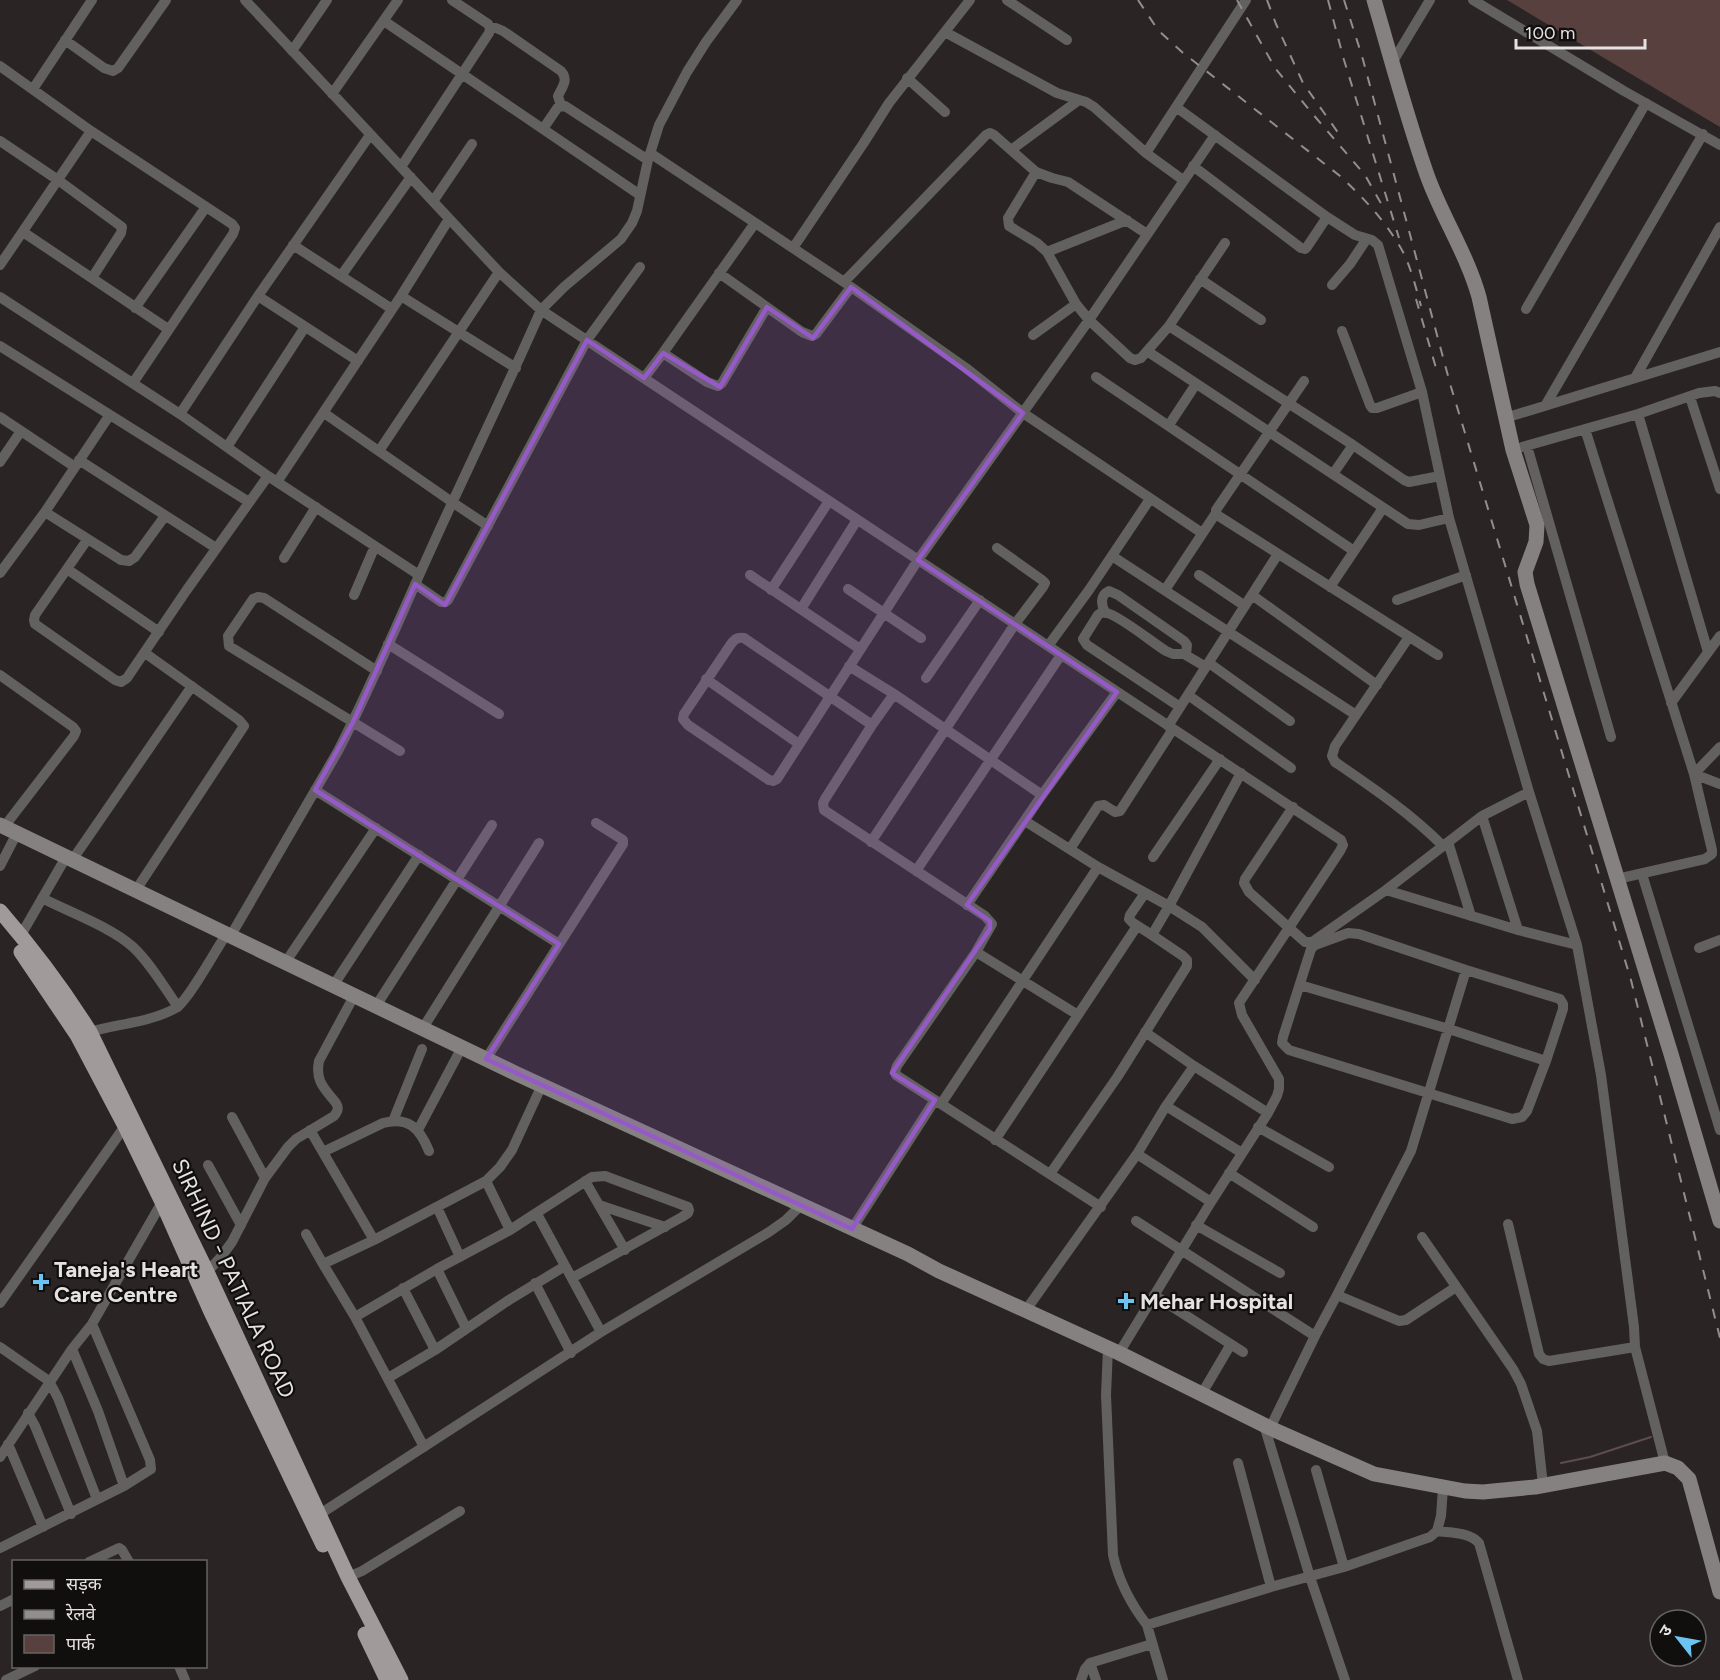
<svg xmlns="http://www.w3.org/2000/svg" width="1720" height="1680" viewBox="0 0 1720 1680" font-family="Figtree,'Noto Sans Devanagari',sans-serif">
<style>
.green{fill:#58403f}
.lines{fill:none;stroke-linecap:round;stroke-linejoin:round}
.stream{stroke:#604c4c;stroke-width:2}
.street{stroke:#636060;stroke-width:10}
.secondary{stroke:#868181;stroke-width:15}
.primary{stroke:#a09a9a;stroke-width:15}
.rail{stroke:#938e8e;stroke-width:2;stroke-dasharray:10 10;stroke-linecap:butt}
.marked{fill:#965ac8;fill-opacity:0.2;stroke:#965ac8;stroke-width:4.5;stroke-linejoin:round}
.poi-dot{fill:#6ac3f1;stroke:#110f0e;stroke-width:2}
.labels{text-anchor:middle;stroke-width:4.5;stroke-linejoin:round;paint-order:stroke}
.poi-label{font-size:22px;font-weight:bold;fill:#e6e2e2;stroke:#110f0e;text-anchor:start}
.street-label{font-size:22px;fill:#e6e2e2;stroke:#110f0e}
</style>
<rect width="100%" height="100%" fill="#2a2524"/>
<path class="green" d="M1507,0h213v127z"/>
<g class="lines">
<path class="stream" d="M1561,1463l29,-6 61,-20"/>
<path class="street" d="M245,0l254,272 42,38 800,530 2,5 -3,6 -101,152 3,12 37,64v10l-2,7 -9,17 -57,89 -92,151
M452,0l36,24 2,4h6l7,3 58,40c8,9 1,16 -3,25l3,10
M1007,0l60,40
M1473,0l151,91 96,54
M384,21l256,174
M945,32l112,61 29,9 8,5 52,46 37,27
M65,40l39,28 9,3 5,-3 48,-68
M292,51l35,-51
M1392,63l38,-63
M0,66l91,65 -91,134
M907,78l38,34
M33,89l59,-89
M332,94l66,-94
M1176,107l151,110 28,18 17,5 6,5 44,147 27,126 80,274 48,153 24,130 33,252 1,20 30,116
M543,129l15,-22 7,-1 83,54
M91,131l141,93 3,4 -2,6 -100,149
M0,141l58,39 64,47 -1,6 -29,45
M1011,150l68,-50
M650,153l194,129 122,86 57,45 179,120
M1146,153l100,-153
M1193,166l108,82 4,1 2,-2 20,-30
M401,167l88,-134 1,-5
M1036,172l-28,46 1,8 28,17 10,9 29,52 13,16 41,38 5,2 6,-2 28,-32 56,-83
M434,200l38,-56
M23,232l145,97
M293,245l99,64
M793,248l70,-104 26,-41 81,-103
M1047,252l80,-32
M719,273l83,59 10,4 4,-2 35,-47
M341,276l70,-99
M1200,279l61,41
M844,282l142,-147 4,-2 4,2 42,37 16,6 16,4 79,52
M1332,285l18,-21 16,-24
M258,296l100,65
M401,296l115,72
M0,297l180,117 88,62 151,99
M135,308l71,-101
M1526,309l120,-206
M1169,326l184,119 51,35 5,2 31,-6
M1342,331l28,74 2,3h5l45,-16
M1033,335l43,-31
M0,346l249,156
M1147,351l261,173 11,1 30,-7
M663,353l44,29 11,4 4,-3 45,-76
M1096,377l258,174
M644,378l19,-25 92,-130
M1635,378l85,-151
M1304,381l-88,129 1,5 221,140
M1690,397l30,92
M1545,406l158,-272
M324,413l128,89 36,24
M180,414l78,-118 112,-161
M1638,414l70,238
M0,417l75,50
M1505,418l215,-66
M1169,425l27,-41
M1585,429l109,345 18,76v4l-7,5 -88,20
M1527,446l84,291
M227,447l78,-120
M1522,447l116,-33 61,-21 16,-2 5,2
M379,451l120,-179
M79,460l137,88
M0,462l21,-31
M1333,474l20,-29
M277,482l124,-186 48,-77
M45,512l76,48 8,1 6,-4 30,-41
M87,540l-52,75 -1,5 1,4 80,56 6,2 6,-4 59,-87 82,-115
M1112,556l244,159
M284,558l32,-51
M67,569l92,63
M0,573l45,-61 64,-96
M750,575l110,74
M1199,575l46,31
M415,584l26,18h4l3,-2 139,-260 53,-73
M1330,587l53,-79
M848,589l73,49
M771,590l58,-89
M1165,590l51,-77
M354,595l21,-49
M1252,595l125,90
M1397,600l69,-25
M801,609l56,-89
M1105,612c-4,-7 -5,-17 4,-21l9,4 66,46 3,4 -1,10
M1409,637l-74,109 -3,10 3,6c38,26 75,51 108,84
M388,644l111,70
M1048,646l41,-56 61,-91
M1209,663l81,58
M849,666l45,28 148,101
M377,671l-113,-73 -6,-1 -5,2 -25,37 1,10 171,105
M0,675l73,52 3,4 -2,5 -70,91
M926,678l54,-78
M706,679l93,65
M894,694l-22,31 -47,74 -2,4 1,7 161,106 7,8 -16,28 -79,114 -2,6 1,3 205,132
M1188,695l103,73
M1671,703l49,-67
M1180,707l-93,-62 -4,-6 15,-24c4,-3 4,-3 9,-2 13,3 46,30 59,38l7,3h11l22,13
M872,725l-128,-87c-7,-1 -9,1 -13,6l-47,70 -1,5 5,6 81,55 4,1 4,-2 141,-219 171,-240 126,-185
M1168,726l110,-172
M1720,747l-26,27 26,10
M1241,773l-72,133 33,21 53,53
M315,790l244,154
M1293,807l-48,72 -1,4 5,9 56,50h7l74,-52 96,-74 47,-24
M1482,816l36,114
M1025,821l73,46 71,39 -17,29 31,21 4,4v6l-69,110 -68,98
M871,842l144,-218 28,-37 2,-4 -3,-3 -45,-32
M1448,842l23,74
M1070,849l28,-43 6,-1 11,7 5,-1 53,-82
M1153,857l67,-98
M73,859l119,-173
M0,866l17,-33
M916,871l145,-216
M1642,874l78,256
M136,890l108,-164 -5,-6 -94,-67
M1386,890l132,40 59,15
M1145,893l-15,22 -1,4 4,4 19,12
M42,898c27,14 69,29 91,49 18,17 31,40 45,60
M967,905l75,-110 75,-103
M1348,933l11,1 107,36 94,29 3,5v5l-17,52 -19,50 -5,6 -10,2 -223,-69 -7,-7 1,-6 28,-88 4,-4z
M21,935l45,-78
M230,937l108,-186c34,-66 62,-134 93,-202 36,-80 75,-159 110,-239l23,-23 57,-48 11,-16 5,-12 11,-51 11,-35 28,-53 19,-30 31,-42
M1699,948l21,-8
M976,952l102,63
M285,963l91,-135
M1300,985l149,44 97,32
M333,986l86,-131
M376,1006l116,-181
M423,1028l116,-185
M1145,1032l49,34 74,47
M86,1033c29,-9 63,-10 90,-25 12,-7 40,-59 50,-73
M486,1059l137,-215v-4l-27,-17
M941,1104l157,-237
M1166,1106l76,47
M232,1117l33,61
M393,1121l29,-72
M1258,1127l71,40
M310,1130l64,110
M418,1130l44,-83
M995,1140l142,-214
M323,1152l60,-29c26,-7 37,6 46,28
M1137,1154l74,48
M208,1165l33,60
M1229,1173l84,54
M486,1181l24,49
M585,1181l40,69
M599,1205l66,22
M437,1207l23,50
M537,1214l64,118
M1136,1221l179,115
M1508,1224l31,130 4,5 6,2 86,-14
M1196,1225l84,48
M852,1229l83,-129
M306,1234l17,30 51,-24 112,-59 14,-14 12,-17 30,-65
M1422,1237l91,132 8,15 16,47 6,54
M323,1264l32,53 69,130
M437,1269l29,59
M207,1272l14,-15 11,-15 33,-64 23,-31 8,-8 38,-23c4,-5 5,-8 2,-13 -12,-15 -21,-22 -17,-42l35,-65
M535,1283l36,70
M403,1288l32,62
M1154,1295l89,57
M1337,1295l62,26 7,-1 6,-4 44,-29
M0,1303l125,-177
M1026,1310l111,-156 29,-48 28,-40
M355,1317l82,-48 73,-39 82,-53 13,-1 83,31 1,3 -1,3 -6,4 -110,61
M0,1347l49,34 9,17 39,101
M1108,1348l-2,47 7,160c6,27 17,48 34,70
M72,1349l26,62 26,75
M388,1378l47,-28 74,-50 56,-34
M1201,1395l30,-51
M28,1413l7,13 36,88
M1264,1425l46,152 35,103
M1270,1428l45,-92 22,-41 74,-144 55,-181
M8,1444l35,83
M0,1457l72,-108 20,-25 70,-122
M1238,1463l33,124
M1316,1470l28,97
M1443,1488l-2,28 -4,15c14,2 32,1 42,12l39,137
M320,1514l281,-182 168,-100 17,-12 15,-15
M0,1548l124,-62 27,-17 -1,-9 -58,-136
M89,1562l30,-14 3,2 7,12
M348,1577l14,-6 98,-60
M0,1606l14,-7
M1090,1663l6,17
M179,1666l6,14
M6,1680l29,-14
M1081,1680l4,-11 5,-6 62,-19
M1163,1680l-16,-55 124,-38 73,-20 86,-30 7,-6"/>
<path class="secondary" d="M1374,0c17,58 33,118 53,175 15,42 40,79 52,122l34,153 24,75 -1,17 -11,30 2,12 144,470 49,167
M0,825l517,249 391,180 31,17 180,82 151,75 104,46 91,17 18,1 52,-5 130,-24 13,5 11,11 31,113"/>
<path class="primary" d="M0,911c33,38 63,78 90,121l117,240 141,305 53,103
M21,952l56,83 48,91 37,76 49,110 112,233
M365,1634l22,46"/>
<path class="rail" d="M1138,0l20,30 24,22 158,124c24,22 47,47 63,76 8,16 13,36 18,54
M1237,0l38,68 36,44 54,63 18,32
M1267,0l9,24 27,59 36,51
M1328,0l16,60 55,178
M1344,0l18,56 89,331 180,593 89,358
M1416,299l20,69"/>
</g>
<path class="marked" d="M851,287l172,126 -105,147 199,132 -150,213 23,16v8l-98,144 43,27 -83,129 -366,-170 73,-115 -244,-154 38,-68 62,-138 30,21 142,-265 57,38 19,-25 57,34 47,-80 46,31z"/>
<g class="poi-dot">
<path d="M38 1273h6v6h6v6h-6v6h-6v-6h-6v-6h6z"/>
<path d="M1123 1292h6v6h6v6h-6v6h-6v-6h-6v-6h6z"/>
</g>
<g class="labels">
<g class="poi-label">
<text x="54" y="1277">Taneja's Heart<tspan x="54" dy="25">Care Centre</tspan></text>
<text x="1140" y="1309">Mehar Hospital</text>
</g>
<g class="street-label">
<text transform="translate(234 1278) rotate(65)" y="8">SIRHIND - PATIALA ROAD</text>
</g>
</g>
<rect x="12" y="1560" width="195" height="108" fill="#110f0e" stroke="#666363" stroke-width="1.5"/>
<rect x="24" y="1580" width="30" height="9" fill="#a09a9a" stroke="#666363" stroke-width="1.5"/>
<text x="66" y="1590" font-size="18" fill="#e6e2e2">सड़क</text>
<rect x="24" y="1610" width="30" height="9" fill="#938e8e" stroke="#666363" stroke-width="1.5"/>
<text x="66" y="1620" font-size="18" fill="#e6e2e2">रेलवे</text>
<rect x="24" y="1635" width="30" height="18" fill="#58403f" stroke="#666363" stroke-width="1.5"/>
<text x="66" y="1650" font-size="18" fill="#e6e2e2">पार्क</text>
<g transform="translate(1678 1638) rotate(301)"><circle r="28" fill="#110f0e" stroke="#666363" stroke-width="1.5"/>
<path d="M0-4.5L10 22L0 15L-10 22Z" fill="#6ac3f1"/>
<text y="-9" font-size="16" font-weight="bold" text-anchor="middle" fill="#e6e2e2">उ</text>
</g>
<path d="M1516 39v9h129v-9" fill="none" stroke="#e6e2e2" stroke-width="3"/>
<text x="1525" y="39" font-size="18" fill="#e6e2e2" stroke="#110f0e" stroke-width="4.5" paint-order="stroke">100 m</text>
</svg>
